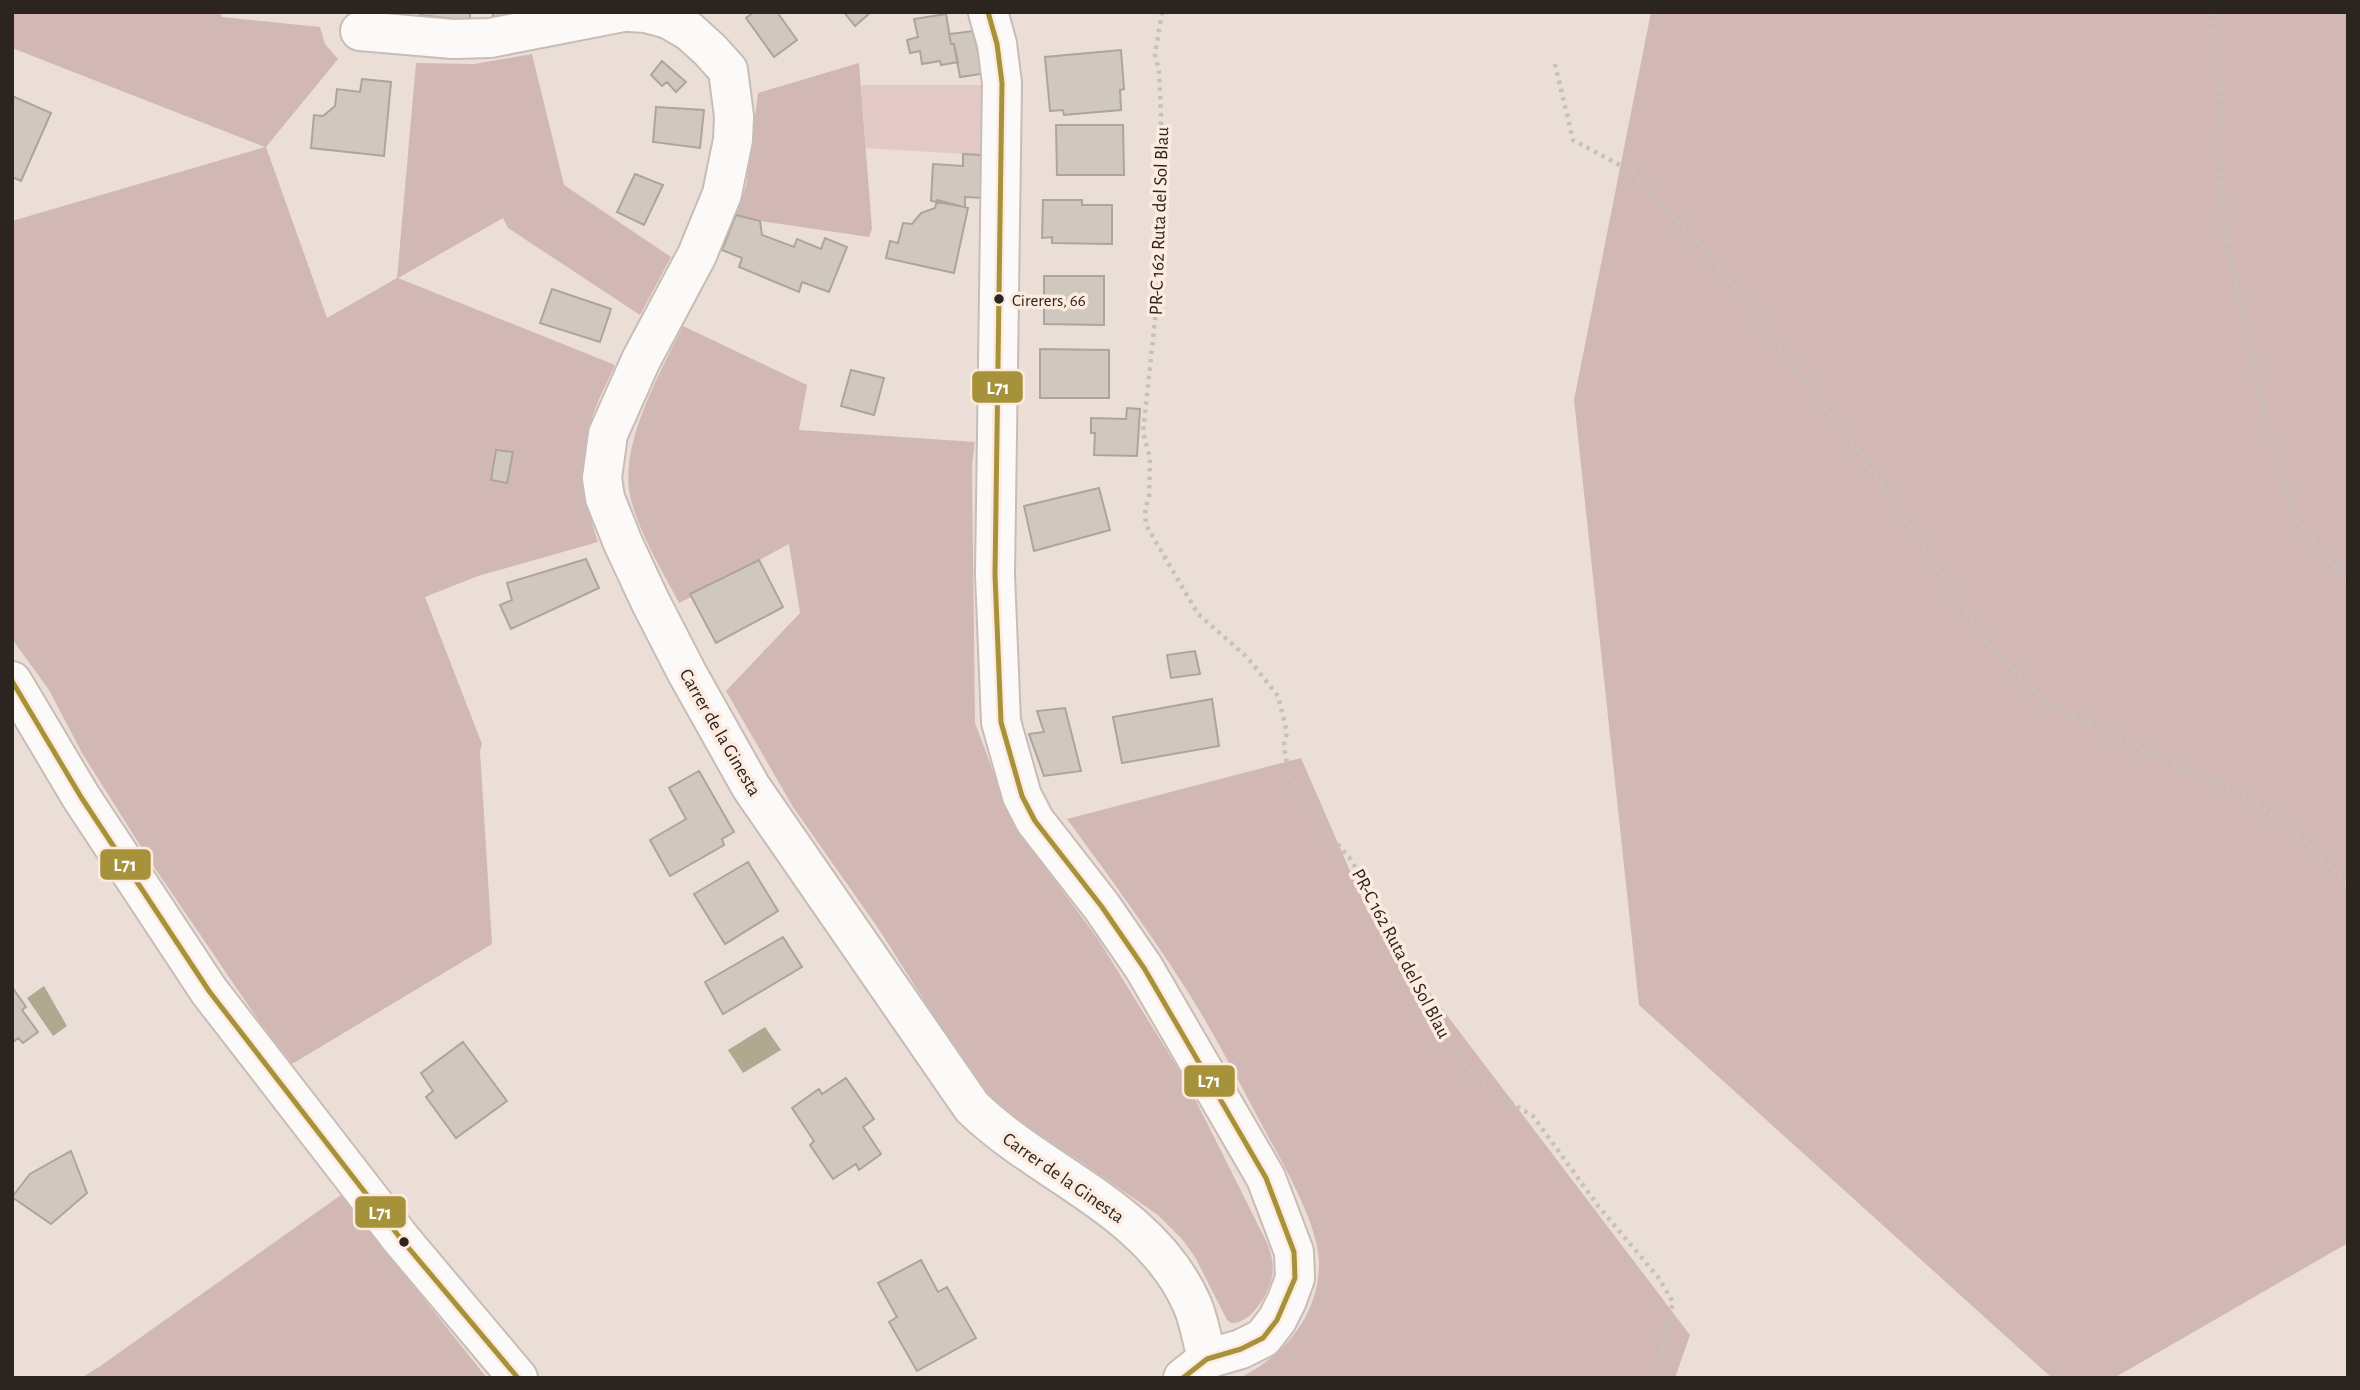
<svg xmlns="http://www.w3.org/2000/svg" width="2360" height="1390" viewBox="0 0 2360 1390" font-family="'Alegreya Sans',sans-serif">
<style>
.green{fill:#e2c9c7}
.forest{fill:#d2b8b5}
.water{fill:#b0a990}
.building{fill:#d0c7be;stroke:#ada59d;stroke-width:2}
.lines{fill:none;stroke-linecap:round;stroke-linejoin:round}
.minor-casing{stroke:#c7bdb6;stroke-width:42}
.path{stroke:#c5c1bf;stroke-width:4.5;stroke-dasharray:3.5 5;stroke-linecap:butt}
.minor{stroke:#fcfaf9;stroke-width:38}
.bus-1-casing{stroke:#fdebdf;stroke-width:10}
.bus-1{stroke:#a7923c;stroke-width:5}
.bus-dot{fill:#2c241f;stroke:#fdebdf;stroke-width:2.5}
.labels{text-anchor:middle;stroke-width:7;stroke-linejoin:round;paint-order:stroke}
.bus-label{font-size:17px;fill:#2c241f;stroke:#fdebdf;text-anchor:start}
.street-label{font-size:19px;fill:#2c241f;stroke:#fdebdf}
.line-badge{stroke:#fdebdf;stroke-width:2.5}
.badge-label{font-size:19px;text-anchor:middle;font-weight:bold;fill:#fff}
</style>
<rect width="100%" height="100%" fill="#ebded6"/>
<path class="green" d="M861,85h120v70l-115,-7z"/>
<path class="forest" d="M12,12h208l2,5 98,10 5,17 13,15 -72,88 61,171 70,-40 19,-215 58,1 58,-10 32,131 107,72 -31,58 -132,-87 -5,-10 -105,60 217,87c-8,19 -20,39 -25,60 -11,43 -6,76 8,117l-120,34 -53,21 57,147 -2,7 12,193 -200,120 -31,-40 -113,-166 -66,-105 -33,-63 -37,-51v-418l253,-74 -253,-99z
M1651,12h697v1231l-234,135h-62l-413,-373 -65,-605z
M859,63l13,166 -3,8 -109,-16 -24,-6 10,-29 12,-93z
M683,326l124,59 -8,45 176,12 -3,23 3,258 33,87 13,25 77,104 89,144 80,160c5,12 8,25 4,38 -5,17 -21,43 -40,42l-4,-3 -32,-63 -13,-18 -24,-24 -84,-58 -27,-13 -33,-22 -35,-35 -99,-156 -87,-124 -67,-116 74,-78 -11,-69 -61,33 -2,-2 -36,19 1,3 -12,6c-17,-33 -38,-66 -48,-103 -14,-54 29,-126 52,-174z
M1301,758l66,152 323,425 -15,43h-435c45,-23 80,-64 79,-117 -2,-40 -36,-97 -55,-132 -25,-47 -49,-95 -78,-140 -37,-58 -78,-114 -119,-170z
M341,1195l146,183h-406l18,-11z"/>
<path class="water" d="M44,986l23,40 -14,10 -26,-38z
M765,1027l16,23 -38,23 -15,-23z"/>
<path class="building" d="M420,12h50v9l-50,-6z
M493,12h31l-31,6z
M754,12h23l20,28 -23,17 -28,-39z
M844,12h27l-16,14z
M946,14l5,30h3l4,18 -17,3 -1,-4 -18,3 -2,-13 -10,2 -3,-13 11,-3 -4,-18z
M973,31l6,25 2,18 -21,3 -6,-33h-3l-2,-10z
M1121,50l3,39 -4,1 1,20 -57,5 -1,-5 -13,1 -5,-54z
M662,61l24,21 -10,10 -9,-10 -5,4 -11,-11z
M362,79l29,3 -7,74 -73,-8 3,-33 9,1 12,-10 2,-17 23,3z
M12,96l39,17 -30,68 -9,-4z
M656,107l48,3 -4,38 -47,-6z
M1056,125h67l1,50h-67z
M963,154l18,1 1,43 -17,-1v10l-34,-6 2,-37 30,2z
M635,174l28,11 -19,40 -27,-13z
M937,200l31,8 -14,65 -68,-15 4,-17 8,2 5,-20 9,1 9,-11 14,-5z
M1043,200h39v5h30v39l-60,-1v-6l-10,1z
M736,215l24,6 2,14 32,12 3,-8 24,10 4,-11 22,9 -18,45 -27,-10 -3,10 -60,-25 3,-9 -20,-8z
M1044,276h60v49l-60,-1z
M552,289l59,20 -11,33 -60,-19z
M1040,349l69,1v48h-69z
M851,370l33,8 -10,37 -33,-9z
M1127,408l13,1 -3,47 -43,-1 1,-22h-4v-15l35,1z
M496,450l17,2 -6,31 -16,-3z
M1099,488l11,42 -76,21 -10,-45z
M586,559l13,29 -88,41 -11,-24 12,-5 -5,-17z
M759,560l24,47 -67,36 -26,-49z
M1195,651l5,23 -29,4 -4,-23z
M1212,699l7,47 -97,17 -9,-46z
M1065,708l16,63 -37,5 -15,-42 15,-2 -7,-21z
M699,771l35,61 -12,7 2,6 -54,31 -20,-36 36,-21 -17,-31z
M748,862l30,49 -53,33 -31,-50z
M783,937l19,30 -79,47 -18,-32z
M12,987l14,20 -4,3 16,22 -15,11 -5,-5 -6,5z
M463,1042l44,59 -51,37 -30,-41 7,-6 -12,-18z
M846,1078l28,41 -11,8 18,27 -22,16 -3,-6 -23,15 -23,-34 4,-4 -22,-33 27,-19 3,5z
M71,1151l16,42 -36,31 -39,-27 18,-23z
M921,1260l17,32 9,-5 29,51 -59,33 -28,-49 8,-5 -19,-34z"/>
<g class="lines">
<g class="minor-casing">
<path id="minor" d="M629,12l17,1 22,6 21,12 21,19 18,20 6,46 -1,24 -11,54 -25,61 -56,105 -33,74 -6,44 3,20 18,45 27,58 37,72 64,114 221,320c70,68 177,102 219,195 8,17 11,38 16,57
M988,12l9,32 5,39 -7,492 6,147 21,74 13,25 67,86 42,61 122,210 28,74 1,26 -8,22 -10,20 -14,18 -22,11 -34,10 -24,19
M360,31l93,8 37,-1 133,-26
M12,681l69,116 128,194 192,248 117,139"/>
</g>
<path class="path" d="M1162,12l-7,43 4,16 2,44 -1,158 -17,159 7,26 -1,39 -4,12 1,16 52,89 49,43 31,39 9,37 -3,10 1,10 5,26 10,21 52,61 12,24 21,28 50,101 8,20 32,41 22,19 36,22 66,91 59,70 15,25 -17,76
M2209,12l10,47 -1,103 8,76 41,188 33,100 48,55
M1555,64l18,76 60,32 89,99 125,164 137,202 59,65 95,46 97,42 51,35 62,61"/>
<use href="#minor" class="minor"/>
<g class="bus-1-casing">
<path id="bus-1" d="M988,12l9,32 5,39 -7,492 6,147 21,74 13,25 67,86 42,61 122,210 28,74 1,26 -18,42 -14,18 -22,11 -34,10 -24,19
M12,681l69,116 128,194 192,248 117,139"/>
</g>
<use href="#bus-1" class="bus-1"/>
</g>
<g class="bus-dot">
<circle cx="999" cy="299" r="6"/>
<circle cx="404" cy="1242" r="6"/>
</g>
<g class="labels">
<g class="bus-label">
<text x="1012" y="306">Cirerers, 66</text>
</g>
<g class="street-label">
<text transform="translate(1158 221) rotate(-88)" y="7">PR-C 162 Ruta del Sol Blau</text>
<text transform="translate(721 732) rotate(60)" y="7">Carrer de la Ginesta</text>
<text transform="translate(1402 953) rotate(62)" y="7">PR-C 162 Ruta del Sol Blau</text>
<text transform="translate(1064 1177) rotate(35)" y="7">Carrer de la Ginesta</text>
</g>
</g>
<g class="line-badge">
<rect x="971" y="370" width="53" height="34" rx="7" fill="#a7923c"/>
<rect x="99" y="848" width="53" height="33" rx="7" fill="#a7923c"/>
<rect x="1183" y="1064" width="53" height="34" rx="7" fill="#a7923c"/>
<rect x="354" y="1195" width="53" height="34" rx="7" fill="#a7923c"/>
</g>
<g class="badge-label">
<text x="998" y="394">L71</text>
<text x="125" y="871">L71</text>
<text x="1209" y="1087">L71</text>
<text x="380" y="1219">L71</text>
</g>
<rect width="2360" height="1390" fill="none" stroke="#2c241f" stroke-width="28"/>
</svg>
